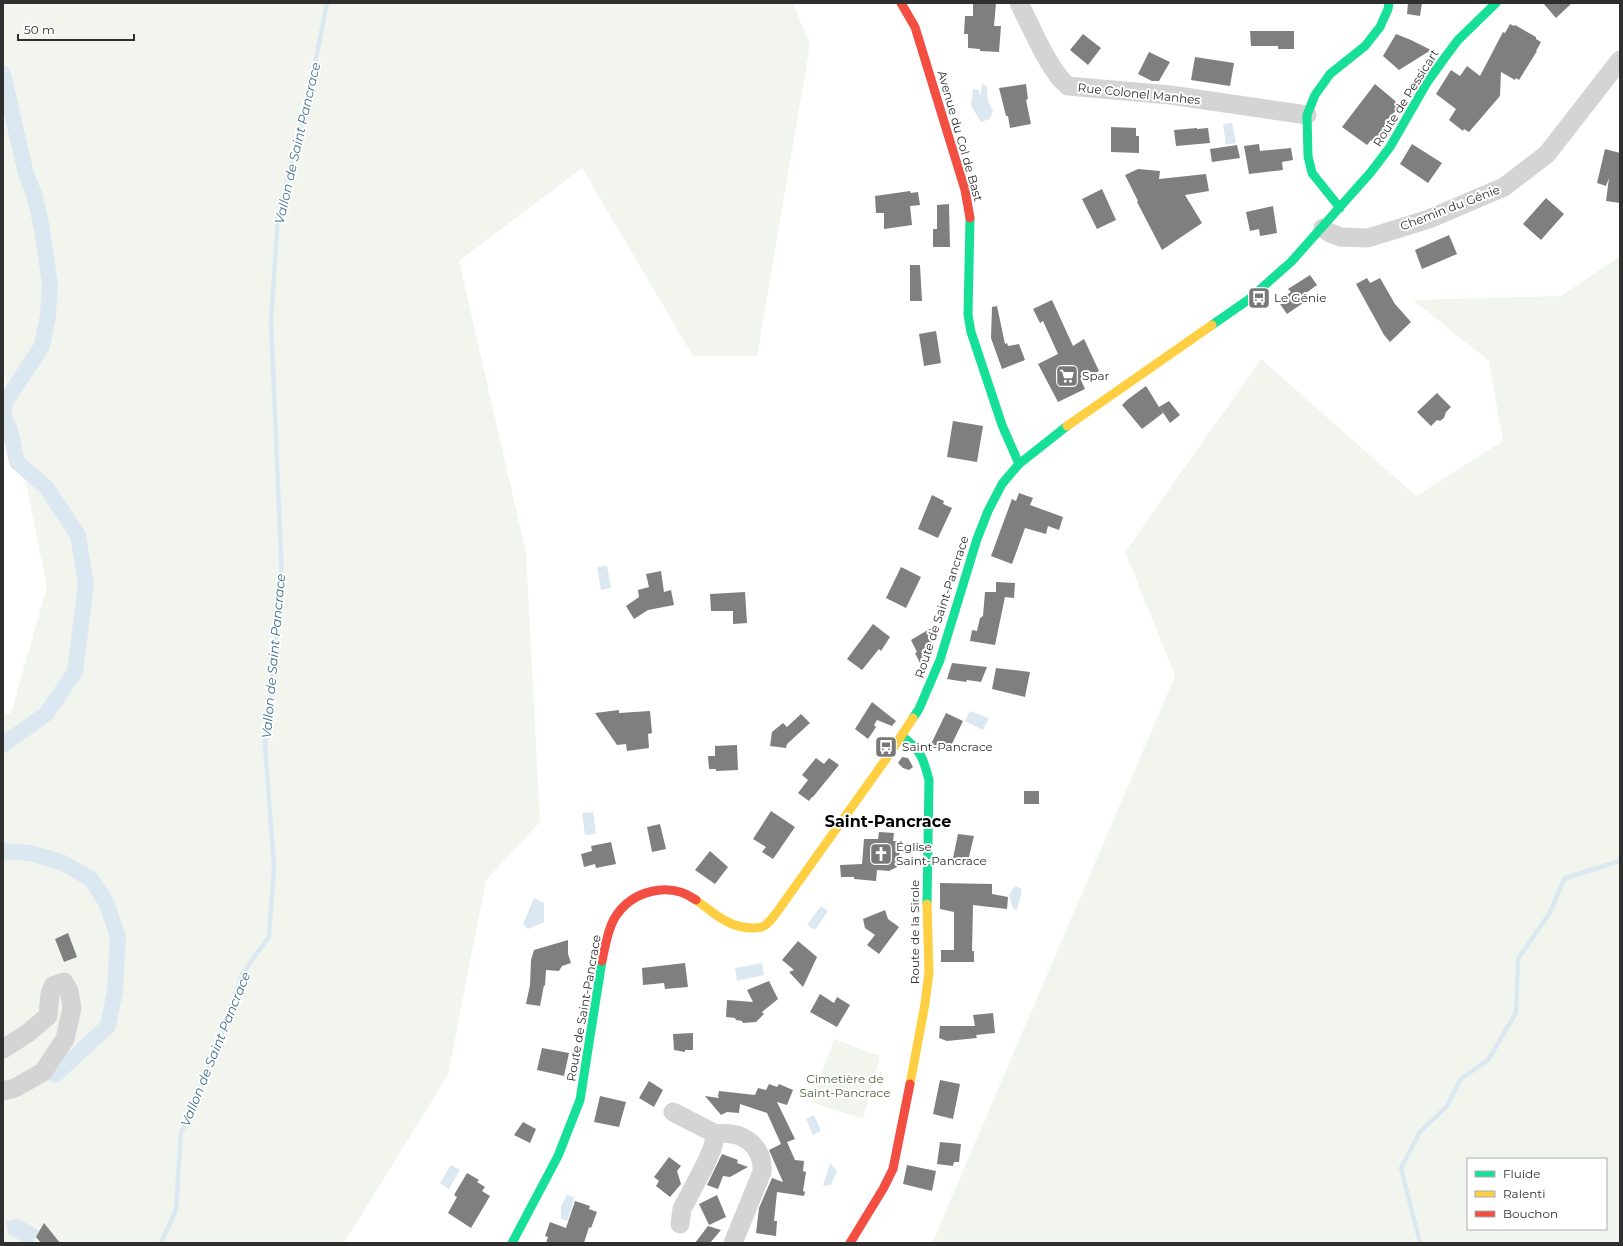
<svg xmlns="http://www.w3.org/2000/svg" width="1623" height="1246" viewBox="0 0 1623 1246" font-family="Montserrat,sans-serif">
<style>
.green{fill:#f1f5ed;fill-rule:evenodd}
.water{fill:#dbe8f1}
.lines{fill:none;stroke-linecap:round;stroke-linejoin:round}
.stream{stroke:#dbe8f1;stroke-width:4.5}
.canal{stroke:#dbe8f1;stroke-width:16}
.building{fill:#7f7f7f}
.street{stroke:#d4d4d4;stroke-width:19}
.fast{stroke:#16e098;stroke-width:9}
.slow{stroke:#ffcf43;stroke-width:9}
.jam{stroke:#f24e42;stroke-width:9}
.labels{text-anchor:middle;stroke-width:4;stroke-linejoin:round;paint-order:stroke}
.street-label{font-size:12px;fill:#2f2f2f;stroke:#fff}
.poi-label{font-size:12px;fill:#2f2f2f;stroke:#fff;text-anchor:start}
.park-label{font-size:12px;fill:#51693e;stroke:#fff}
.water-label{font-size:13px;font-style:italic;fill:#406e8f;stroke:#fff}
.district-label{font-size:16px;font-weight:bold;fill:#000;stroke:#fff}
</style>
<rect width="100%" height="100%" fill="#fff"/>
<path class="green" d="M3,3h790l17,42 -53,311h-64l-111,-188 -123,93 67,292 14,269 -54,58 -38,195 -104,168h-341v-528l8,-2 36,-126 -44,-217z
M1620,256v987h-688l243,-567 -50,-124 136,-193 155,137 87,-55 -14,-80 -76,-61 148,-4zM1468,1159h138v70h-138z
M834,1039l46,17 -17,63 -52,-17z"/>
<path class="water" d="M982,84l5,2 1,15 5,10 -3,8 -9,3 -10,-16 2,-17 6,1 1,7z
M1232,123l4,20 -10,2 -3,-21z
M607,566l4,22 -10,2 -4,-23z
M970,711l19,7 -6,12 -18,-9z
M593,812l3,22 -11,1 -3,-22z
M1015,886l7,3 -5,21 -4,-1 -4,-14z
M534,898l10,5v19l-16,7 -5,-5z
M821,906l7,5 -13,19 -8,-5z
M762,963l2,12 -27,6 -2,-13z
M814,1115l7,16 -8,4 -7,-16z
M830,1163l7,8 -6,14 -8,1z
M451,1165l9,5 -11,19 -9,-6z
M567,1195l7,2 -3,13 -4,11 -6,-2v-13z
M17,1218l23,13 -8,12h-7l-17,-9 -2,-12z"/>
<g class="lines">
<path class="stream" d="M161,1243l15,-33 5,-77 32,-75 29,-84 27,-37 5,-70 -9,-123 17,-164 -11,-259 7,-106 32,-126 17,-86
M1420,1243l-19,-75 19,-36 27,-26 14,-27 27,-19 28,-47 2,-54 31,-45 16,-36 55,-17"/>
<path class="canal" d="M3,74l23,100 9,23 7,32 8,56 -2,30 -6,31 -38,58v13l6,13 7,32 29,25 32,48 8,49 -11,88 -29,42 -43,31
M3,851l27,2 31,9 30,17 15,23 12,35 -3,54 -7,35 -53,49"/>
</g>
<path class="building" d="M973,3h23l-2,23h7l-2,26 -19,-1v-2l-12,-1v-14h-4l1,-18h8z
M1408,3h14l-2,13 -13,-2z
M1543,3h29l-16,15z
M1510,24l4,2 1,-1 21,12v2l5,3 -5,9h1l-18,29 -3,-2 -1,2 -14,-8 -1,24 -31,36 -5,-3 -1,2 -14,-11 7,-11 -20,-15 15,-24 9,6 7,-10 13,10 23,-44 2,1z
M1250,31h44v18h-16v-3h-27z
M1083,34l18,14 -13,17 -18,-15z
M1396,34l15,6 20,10 -32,20 -16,-14z
M1149,52l21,10 -11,19h-7l-14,-7z
M1195,57l39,6 -4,23 -39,-6z
M1026,84l2,15 -2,1 5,24 -21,4 -2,-12h-2l-7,-28z
M1375,84l25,21 -11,14 2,2 -11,19 -4,4 -5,-4 -4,5 -25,-18z
M1111,127l25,1v8h3v17l-28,-1z
M1197,128v1l11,-1 2,15 -34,3 -2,-16z
M1259,144l1,7 31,-3 2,12 -11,2 1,8 -34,4 -5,-28z
M1412,144l30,19 -14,20 -28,-19z
M1237,145l3,13 -28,4 -2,-13z
M1605,149l15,4v50l-14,-2 3,-23 -3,8 -9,-3z
M1138,169l22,2 -1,8 47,-5 3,17 -24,4 17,28 -40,27 -25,-48 1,-1 -13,-26z
M1102,189l14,31 -19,9 -15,-30z
M910,191l1,2 7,-1 2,13 -10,1 2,19 -28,4v-16h-8l-1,-17z
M1546,198l18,16 -23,26 -18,-16z
M949,204l1,43h-17v-18h4v-24z
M1273,206l4,27 -17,3 -1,-7 -9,2 -4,-19z
M1449,235l8,19 -35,15 -7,-19z
M910,265h10l2,36h-12z
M1310,275l7,10 -15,11 4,5 -19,13 -9,-13 13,-9 -3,-3z
M1367,278l3,5 10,-5 15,26 16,18 -21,20 -6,-7 -28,-51z
M1052,300l21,46 11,-7 15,32 -18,9 4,9 -27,13 -20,-38 20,-10 -15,-33 -3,2 -7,-14z
M997,306l8,38 2,-1 1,3 11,-2 6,16 -23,9 -11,-31 1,-31z
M936,331l5,32 -17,3 -5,-32z
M1146,386l13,21 10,-6 11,14 -10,8 -10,-15 3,5 -21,16 -20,-24 5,-5z
M1437,393l14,14 -5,5 -2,6 -4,3 -3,-1 -6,6 -14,-14z
M953,421l30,5 -6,36 -30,-5z
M1019,493l14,5 -3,7 33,12 -4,13 -11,-4 -2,8 -21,-6 -13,36 -21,-8 21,-57 4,2z
M932,495l12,6 -1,3 9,4 -14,30 -20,-9z
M901,567l20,10 -15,31 -20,-10z
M661,571l3,21 7,-2 3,15 -26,5 -14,9 -8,-13 13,-9 -1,-7 11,-3 -3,-13z
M996,582l19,1 -1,15 -9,-1 -10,48 -25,-4 2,-11 5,1 3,-13 3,-2 2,-24h11z
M745,592l2,31 -14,1v-13h-22l-1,-17z
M873,624l17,13 -9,14 -2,-2 -17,21 -15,-11z
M933,627l2,5 -7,24 -6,11 -7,-14 2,-1 -6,-12z
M952,663l35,4 -6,15 -14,-2 -1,2 -19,-3z
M996,668l34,4 -5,25 -33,-8z
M872,702l24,19 -4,5 -15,-6 -3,5 2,2 -8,12 -13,-10z
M619,710v3l31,-2 2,22 -4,1 1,14 -22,3 -1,-7 -9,1 -22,-32z
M946,713l17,8 -15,31 -17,-8z
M801,714l9,9 -23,21 -1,4 -16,-2 2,-14 11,-9 4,4z
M737,745l1,25 -22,1v-2h-7l-1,-13h7v-10z
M902,757l6,1 5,9 -4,3 -6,-2 -5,-5z
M816,758l8,6 5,-6 10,7 -26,32h-1l-3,4 -11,-8 10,-13 -6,-5z
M1024,791h15v13h-15z
M771,811l24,16 -22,32 -11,-7 4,-5 -13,-8z
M660,824l6,25 -14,3 -5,-25z
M879,832l15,1 -1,8h7l-1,25 -10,5 -12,-1 -1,11 -22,-2v-2h-13l-1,-12 22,-1 2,-25h14z
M958,834l16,2 -6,25 -15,-3z
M611,842l5,22 -20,4 -1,-4 -11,3 -3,-13 11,-3 -1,-5z
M710,851l18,16 -13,17 -20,-14z
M940,883l52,1v10l16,3 -1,12 -34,-4 -1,46h2v11h-33v-12h13v-38l-14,-3z
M885,910l3,9 11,8 -20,27 -12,-9 8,-10 -10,-7 -2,-9z
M68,933l9,24 -13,5 -9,-23z
M568,940v14l3,9 -9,3 -3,5 -13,-1 -1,16 -1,-1 -4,21 -14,-2 4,-19 1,-25 3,-10z
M798,941l19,16 -14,30 -14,-15 5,-2 -12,-10z
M685,963l3,24 -23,2 -1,-6 -21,2 -1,-17z
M769,981l9,18 -16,13 2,2 -8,8 -13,1 -1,-2 -6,-1 -1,-2 -9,-1 1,-17 26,2 -6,-12z
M820,994l14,9 3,-6 13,8 -13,22 -27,-15z
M993,1013l2,20 -19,2 1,3 -30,3 -8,-3 1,-12h35l-2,-11z
M693,1033v17h-8v2l-11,-2 -1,-16z
M542,1048l27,5 -5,23 -27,-6z
M940,1080l20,4 -7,35 -20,-5z
M649,1081l14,9 -9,17 -15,-9z
M769,1084l8,3 2,-3 14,6 -6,15 -10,-3 18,37 -8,3 8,18 9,1 -1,10 3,1 -3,19 2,1 -1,4 -27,-4 -3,29h3l-1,15 -20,-3 3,-25 13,-30 11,4 -14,-32 12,-6 -14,-31 -27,-9 -1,9 -12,-1 -6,3 -16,-19 14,2 -1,-2 1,-5 36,4 3,-7 8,2z
M600,1096l26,6 -7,25 -25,-5z
M523,1122l13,7 -6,14 -16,-8z
M940,1142l21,2 -2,18h-5l-1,4 -16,-2z
M722,1154l16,6 -1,3 11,4 -18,10 -7,-1 -5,13 -11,-4z
M669,1157l12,9 -4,5 4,13 -11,13 -14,-11 3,-5 -5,-4z
M907,1165l29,6 -4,20 -29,-7z
M467,1173l12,7 -2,2 8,5 -3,4 8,5 -19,32 -23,-15 9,-16 -3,-2z
M717,1195l9,22 -17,8 -10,-21z
M575,1201l15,5 -1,3 8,3 -6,16 -2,-1 -5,16h-38l2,-6 -3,-1 5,-14 16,6z
M44,1223l16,20h-19l-5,-6z
M708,1226l13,4 -11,13h-15z"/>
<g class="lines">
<path class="street" d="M1019,3c12,23 30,68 49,83l102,9 137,20
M1323,228l7,5 11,4 27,1 61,-19 75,-32 43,-33 73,-94
M3,1049l25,-16 20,-17 2,-22 3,-8 11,-4 5,9 3,17 -7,31 -22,33 -28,16 -12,3
M673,1112l43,22 -4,15 -7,16 -23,44 -2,15
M716,1134c25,-4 48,11 46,38l-29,71"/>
<path class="fast" d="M1340,208l-28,-35 -4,-17 -1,-41 8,-20 15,-21 35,-28 15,-19 8,-18 1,-6
M970,218l-2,97 3,17 31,93 17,39
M1212,325l36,-25 43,-38 80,-90 19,-25 38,-66 18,-25 12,-16 38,-37
M913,718l6,-9 21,-49 37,-121 11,-28 14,-27 17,-20 48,-38
M902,736c19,15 21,21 27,44l-2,124
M512,1243l46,-87 22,-56 22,-139"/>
<path class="slow" d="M1067,426l145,-101
M696,900c19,14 34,29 59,28 3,-1 6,0 9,-2 5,-3 9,-9 13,-14l109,-153 27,-41
M910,1084l15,-80 4,-32 -2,-68"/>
<path class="jam" d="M901,3l14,24 50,163 5,28
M602,961c3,-14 5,-29 12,-42 17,-29 55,-38 82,-19
M850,1243l33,-54 10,-20 17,-85"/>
</g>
<defs>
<g id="bus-square" transform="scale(1.15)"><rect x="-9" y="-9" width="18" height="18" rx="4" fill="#787878" stroke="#fff"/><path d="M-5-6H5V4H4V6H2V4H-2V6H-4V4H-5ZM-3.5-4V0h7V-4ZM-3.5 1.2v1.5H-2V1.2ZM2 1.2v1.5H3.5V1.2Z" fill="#fff"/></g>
<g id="supermarket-square" transform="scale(1.15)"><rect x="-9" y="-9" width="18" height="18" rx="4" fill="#787878" stroke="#fff"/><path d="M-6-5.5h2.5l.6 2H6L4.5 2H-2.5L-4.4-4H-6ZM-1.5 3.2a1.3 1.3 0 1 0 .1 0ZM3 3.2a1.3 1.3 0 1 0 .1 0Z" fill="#fff"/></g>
<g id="church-square" transform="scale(1.15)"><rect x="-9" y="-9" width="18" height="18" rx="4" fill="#787878" stroke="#fff"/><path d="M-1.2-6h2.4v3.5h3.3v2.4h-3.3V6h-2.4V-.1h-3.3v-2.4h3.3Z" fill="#fff"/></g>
</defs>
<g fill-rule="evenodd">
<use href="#bus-square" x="1259" y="298"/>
<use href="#supermarket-square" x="1067" y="376"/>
<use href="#bus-square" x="886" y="747"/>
<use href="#church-square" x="881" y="854"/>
</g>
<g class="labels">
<g class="street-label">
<text transform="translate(1139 94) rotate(6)" y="4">Rue Colonel Manhes</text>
<text transform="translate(1406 98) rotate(-58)" y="4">Route de Pessicart</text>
<text transform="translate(960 136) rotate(74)" y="4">Avenue du Col de Bast</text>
<text transform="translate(1450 208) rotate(-21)" y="4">Chemin du Génie</text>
<text transform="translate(942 607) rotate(-72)" y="4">Route de Saint-Pancrace</text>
<text transform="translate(915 932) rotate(-90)" y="4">Route de la Sirole</text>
<text transform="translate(584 1008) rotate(-80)" y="4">Route de Saint-Pancrace</text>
</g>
<g class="poi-label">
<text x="1274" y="302">Le Génie</text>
<text x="1082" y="380">Spar</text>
<text x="902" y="751">Saint-Pancrace</text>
<text x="896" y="851">Église<tspan x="896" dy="14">Saint-Pancrace</tspan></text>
</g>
<g class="park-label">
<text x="845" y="1083">Cimetière de<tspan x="845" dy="14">Saint-Pancrace</tspan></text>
</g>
<g class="water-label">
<text transform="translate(297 143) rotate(-77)" y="5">Vallon de Saint Pancrace</text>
<text transform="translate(273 656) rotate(-85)" y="5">Vallon de Saint Pancrace</text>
<text transform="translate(215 1049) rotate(-68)" y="5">Vallon de Saint Pancrace</text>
</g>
<g class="district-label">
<text x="888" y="827">Saint-Pancrace</text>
</g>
</g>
<rect width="1623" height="1246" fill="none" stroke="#2f2f2f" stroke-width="8"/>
<rect x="1467" y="1158" width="140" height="72" fill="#ffffff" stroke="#acacac"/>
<rect x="1475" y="1171" width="20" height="6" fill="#16e098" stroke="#acacac"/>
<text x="1503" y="1178" font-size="12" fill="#2f2f2f">Fluide</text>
<rect x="1475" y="1191" width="20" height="6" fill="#ffcf43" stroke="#acacac"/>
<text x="1503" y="1198" font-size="12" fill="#2f2f2f">Ralenti</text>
<rect x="1475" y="1211" width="20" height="6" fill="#f24e42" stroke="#acacac"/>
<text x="1503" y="1218" font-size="12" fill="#2f2f2f">Bouchon</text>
<path d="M18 34v6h116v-6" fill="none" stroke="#2f2f2f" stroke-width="2"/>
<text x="24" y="34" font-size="12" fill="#2f2f2f" stroke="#ffffff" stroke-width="3" paint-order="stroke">50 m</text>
</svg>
